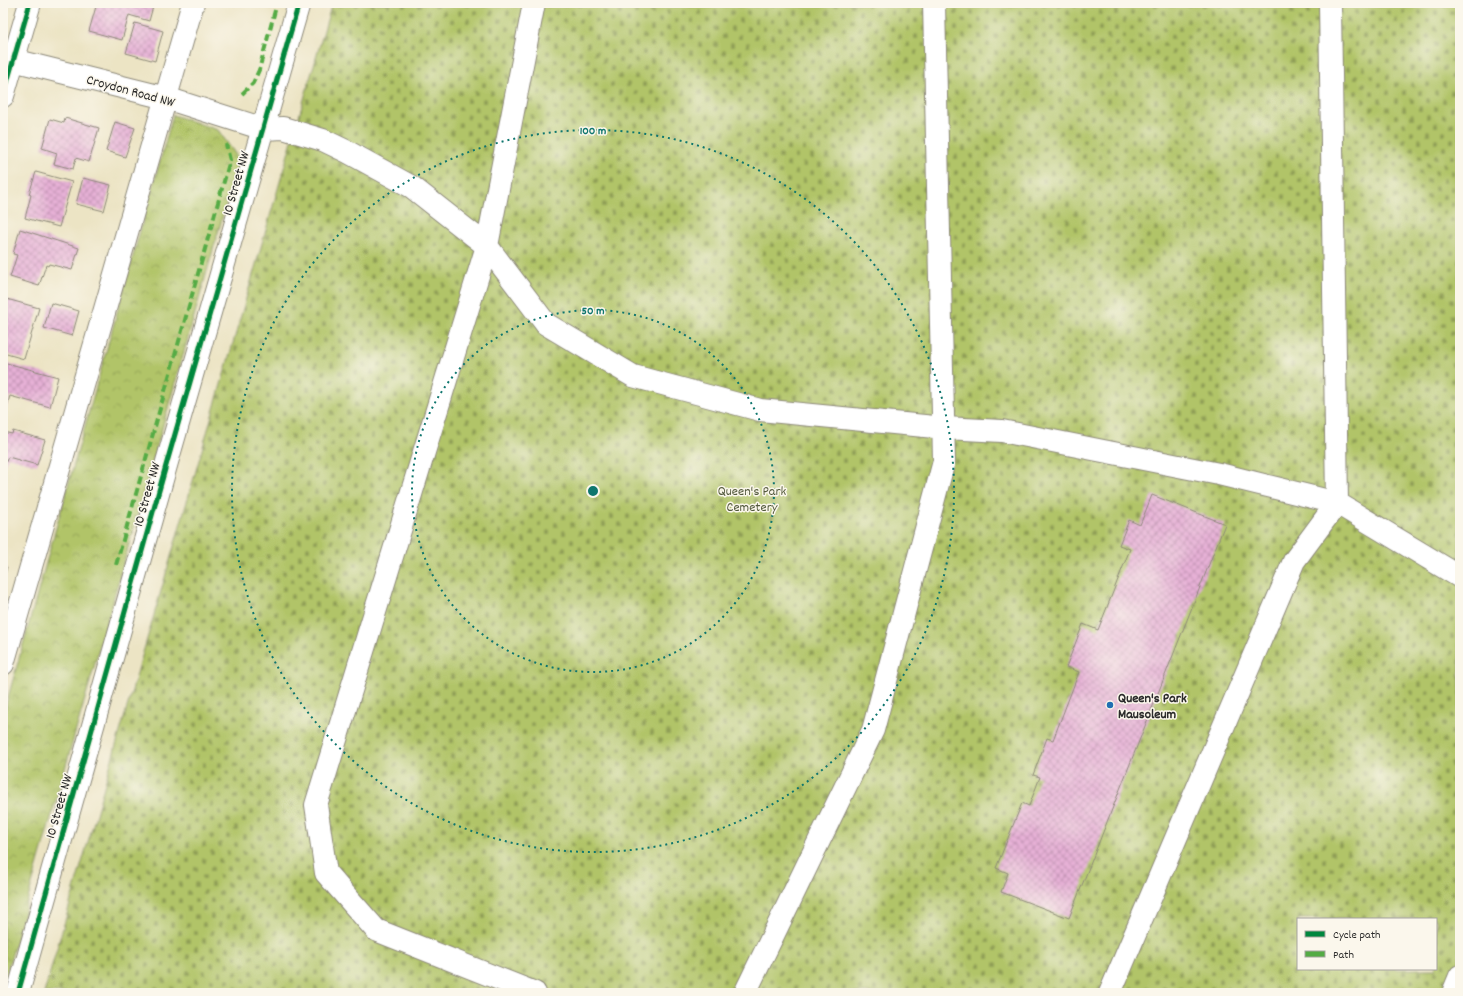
<svg xmlns="http://www.w3.org/2000/svg" width="1463" height="996" viewBox="0 0 1463 996" font-family="Dekko,sans-serif">
<style>
.cemetery{fill:url(#cemetery-stones);stroke:#6e784a;fill-rule:evenodd}
.park{fill:url(#park-crowns);stroke:#6e784a}
.building{fill:url(#building-cross-hatch)}
.lines{fill:none;stroke-linecap:round;stroke-linejoin:round}
.minor-casing{stroke:#8c8878;stroke-width:24}
.minor{stroke:#fff;stroke-width:22}
.quiet{stroke:#54ab44;stroke-width:4;stroke-dasharray:8 4;stroke-linecap:butt}
.cycleway-casing{stroke:#fbf7ec;stroke-width:8}
.cycleway{stroke:#00873e;stroke-width:5}
.ring{fill:none;stroke:#0f766e;stroke-width:2;stroke-dasharray:2 4}
.poi-dot{fill:#1f6fb2;stroke:#fbf7ec;stroke-width:1.5}
.labels{text-anchor:middle;stroke-width:3;stroke-linejoin:round;paint-order:stroke}
.street-label{font-size:14px;fill:#2b2b2b;stroke:#fbf7ec}
.park-label{font-size:14px;fill:#53593d;stroke:#fbf7ec}
.poi-label{font-size:14px;font-weight:bold;fill:#2b2b2b;stroke:#fbf7ec;text-anchor:start}
.centre{fill:#0f766e;stroke:#fbf7ec;stroke-width:2}
.ring-label{font-size:12px;text-anchor:middle;font-weight:bold;fill:#0f766e;stroke:#fbf7ec;stroke-width:3;stroke-linejoin:round;paint-order:stroke}
</style>
<defs>
<pattern id="cemetery-stones" width="16" height="16" patternUnits="userSpaceOnUse"><rect width="16" height="16" fill="#b1c468"/><path d="M2 7V4a2 2 0 0 1 4 0v3zM10 15v-3a2 2 0 0 1 4 0v3z" fill="#909f56"/></pattern>
<pattern id="park-crowns" width="20" height="18" patternUnits="userSpaceOnUse"><rect width="20" height="18" fill="#b1c468"/><path d="M2 6a3 3 0 1 1 6 0M12 15a3 3 0 1 1 6 0" fill="none" stroke="#909f56"/></pattern>
<pattern id="building-cross-hatch" width="8" height="8" patternUnits="userSpaceOnUse"><rect width="8" height="8" fill="#e6b0d6"/><path d="M0 0l8 8M0 8l8-8" fill="none" stroke="#bb8fae"/></pattern>
</defs>
<rect width="100%" height="100%" fill="#fbf7ec"/>
<filter id="ink" filterUnits="userSpaceOnUse"><feTurbulence type="fractalNoise" baseFrequency=".025" numOctaves="2"/><feDisplacementMap in="SourceGraphic" scale="8" xChannelSelector="R" yChannelSelector="G"/><feConvolveMatrix kernelMatrix="1 2 1 2 8 2 1 2 1" color-interpolation-filters="sRGB"/></filter>
<filter id="wash" filterUnits="userSpaceOnUse"><feTurbulence type="fractalNoise" baseFrequency=".012" numOctaves="4" result="noise"/><feDisplacementMap in="SourceGraphic" scale="16" xChannelSelector="R" yChannelSelector="G"/><feGaussianBlur stdDeviation="0.9" result="paint"/><feColorMatrix in="noise" values="0 0 0 0 0 0 0 0 0 0 0 0 0 0 0 0 0 1.4 0 .05"/><feComposite in="paint" operator="in"/></filter>
<g filter="url(#wash)">
<rect width="100%" height="100%" fill="#ece4c4"/>
<path class="cemetery" d="M332,3h1128v990h-1416zM1298,919h138v50h-138z"/>
<path class="park" d="M173,115l45,15 21,29 -236,827v-271z"/>
<g id="blocks">
<path class="building" d="M97,3h57l-5,18 -20,-6 -7,25 -33,-9z
M135,23l28,8 -8,30 -29,-8z
M65,118l34,10 -10,34 -13,-4 -3,11 -19,-5 3,-11 -15,-5 8,-29 14,4z
M115,122l20,6 -10,29 -19,-6z
M36,172l36,10 -13,45 -34,-9 6,-23 -2,-1z
M83,178l28,7 -7,26 -28,-7z
M20,229l59,19 -7,22 -23,-6 -1,2 -2,-1 -7,21 -29,-9 7,-22 -4,-1z
M3,298l36,10 -15,51 -21,-6z
M51,303l28,8 -7,25 -28,-8z
M3,362l55,15 -8,30 -40,-11 -7,24z
M13,431l32,9 -8,25 -29,-8 -5,11v-36l9,2z
M1152,495l73,29 -156,394 -68,-26 7,-19 -12,-5 26,-65 7,3 11,-29 -7,-2 14,-37 6,2 26,-68 -13,-5 17,-43 15,6 32,-81 -11,-4 10,-25 11,5z
M3,566l4,1 -4,14z"/>
</g>
</g>
<g filter="url(#ink)">
<use href="#blocks" fill-opacity="0" stroke="#8c8878" stroke-width="1"/>
<g class="lines">
<g class="minor-casing">
<path id="minor" d="M534,3l-47,243 -171,559 10,68 50,57 159,63
M3,73l10,-13 153,38 98,31 19,-1 40,12 25,12 64,35 75,59 59,78 87,52 127,34 185,18 57,3 217,43 118,29 123,74
M3,96l27,-93
M3,664l190,-661
M18,993l149,-531 132,-459
M745,993l128,-263 71,-269 -10,-458
M1110,993l184,-432 43,-58 -7,-500
M1453,993l7,-17"/>
</g>
<use href="#minor" class="minor"/>
<path class="quiet" d="M242,94l11,-11 6,-13 18,-67
M116,565l114,-405 -4,-16"/>
<g class="cycleway-casing">
<path id="cycleway" d="M3,96l27,-93
M18,993l149,-531 132,-459"/>
</g>
<use href="#cycleway" class="cycleway"/>
</g>
</g>
<g class="ring">
<circle cx="593" cy="491" r="181"/>
<circle cx="593" cy="491" r="361"/>
</g>
<circle class="poi-dot" cx="1110" cy="705" r="4"/>
<g class="labels">
<g class="street-label">
<text transform="translate(131 90) rotate(15)" y="5">Croydon Road NW</text>
<text transform="translate(235 183) rotate(-74)" y="5">10 Street NW</text>
<text transform="translate(146 494) rotate(-74)" y="5">10 Street NW</text>
<text transform="translate(58 806) rotate(-74)" y="5">10 Street NW</text>
</g>
<g class="park-label">
<text x="752" y="495">Queen's Park<tspan x="752" dy="16">Cemetery</tspan></text>
</g>
<g class="poi-label">
<text x="1118" y="702">Queen's Park<tspan x="1118" dy="16">Mausoleum</tspan></text>
</g>
</g>
<circle cx="593" cy="491" r="6" class="centre"/>
<g class="ring-label">
<text x="593" y="134">100 m</text>
<text x="593" y="314">50 m</text>
</g>
<rect width="1463" height="996" fill="none" stroke="#fbf7ec" stroke-width="16"/>
<rect x="1297" y="918" width="140" height="52" fill="#fbf7ec" stroke="#a8a59f"/>
<rect x="1305" y="931" width="20" height="6" fill="#00873e" stroke="#a8a59f"/>
<text x="1333" y="938" font-size="12" fill="#2b2b2b">Cycle path</text>
<rect x="1305" y="951" width="20" height="6" fill="#54ab44" stroke="#a8a59f"/>
<text x="1333" y="958" font-size="12" fill="#2b2b2b">Path</text>
</svg>
